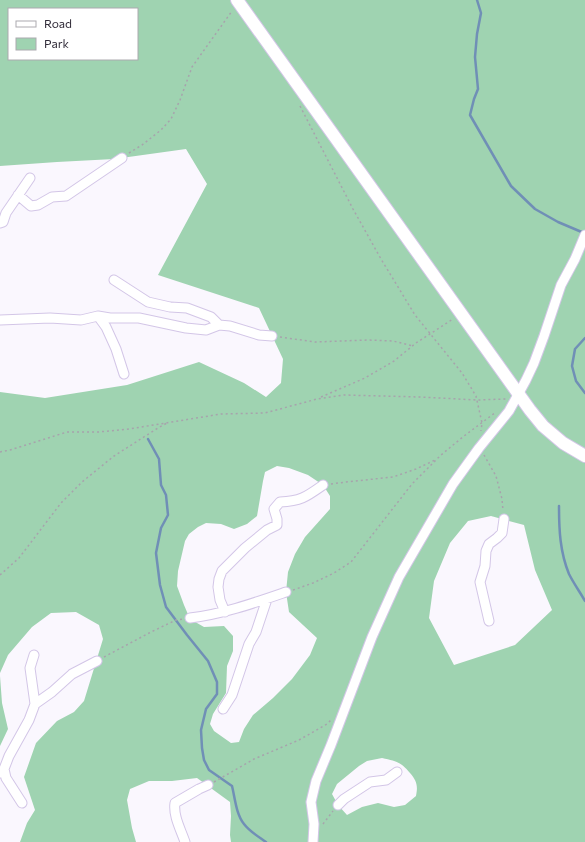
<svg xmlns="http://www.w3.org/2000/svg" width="585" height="842" viewBox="0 0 585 842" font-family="Commissioner,sans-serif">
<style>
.green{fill:#9fd3b1;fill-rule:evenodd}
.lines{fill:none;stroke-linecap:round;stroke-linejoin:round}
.stream{stroke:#708fb6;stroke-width:2.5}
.minor-casing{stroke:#d3c6e7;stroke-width:11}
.major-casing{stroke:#d3c6e7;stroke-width:14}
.path{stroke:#a7a3ac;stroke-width:1.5;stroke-dasharray:2 3;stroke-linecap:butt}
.minor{stroke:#fff;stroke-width:9}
.major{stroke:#fff;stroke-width:12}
</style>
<rect width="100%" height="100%" fill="#faf7fe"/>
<path class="green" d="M0,0h585v842h-354l-1,-7 1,-19 -1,-14 -33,-24 -25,3h-23l-19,8 -3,11 5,28 4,14h-116l7,-19 8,-13 -11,-33 12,-34 21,-22 17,-9 10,-11 19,-62 -4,-14 -23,-13 -25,1 -19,14 -24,28 -8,18v-281l45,6 82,-13 72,-23 45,21 22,14 15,-14 2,-24 -24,-51 -101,-33 49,-91 -21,-35 -72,10 -57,3 -57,4zM9,9h128v50h-128zM277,466l12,2 19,7 15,10 7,11v13l-25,28 -10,17 -7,18 -2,20 3,20 28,26 -7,17 -18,24 -19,19 -20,17 -9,14 -5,13 -8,1 -17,-12 -4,-7 3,-10 13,-21 1,-27 6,-15v-15l-9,-10 -20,1 -14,-8 -6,-14 -7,-19 1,-15 7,-30 4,-7 9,-7 8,-4 15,1 13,5 13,-5 10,-8 6,-35 2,-9zM491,516l33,9 11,45 17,40 -37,35 -61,20 -25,-47 5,-37 16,-38 18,-22zM382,758c14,3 19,4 28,15 7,8 8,13 6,23l-11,9 -11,2 -16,-4 -16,4 -15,8 -9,-10 -6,-11 5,-10 22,-18 8,-5z
M0,676l2,27 6,26 -8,17z"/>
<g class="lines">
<path class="stream" d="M477,0l4,13 -4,21 -2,23 3,32 -4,10 -4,16 41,71 24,23 23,13 26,11
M585,338l-10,11 -3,17 4,15 9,12
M148,439l11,20 2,26 5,10 2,20 -7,13 -5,25 4,32 6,22 21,28 21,26 9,21v12l-11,15 -5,21 1,18 2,12 5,10 23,16c3,12 4,28 12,38 6,8 15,13 22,18
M559,506c0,24 1,46 10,68 5,10 11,18 16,27"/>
<g class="minor-casing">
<path id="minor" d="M18,195l13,11 7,-1 14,-8 14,-1 56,-38
M0,223l3,-1 3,-9 24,-35
M114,280l34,22 22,5 17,1 24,9 8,8 11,1 29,9 13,1
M98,316l8,11 10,22 8,25
M0,320l50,-2 31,2 17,-4 12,2h29l47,10 20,2 13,-5
M225,612l-5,-12 -2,-13 1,-8 3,-8 23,-23 22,-18 10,-5v-6l-3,-10 6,-7c21,-1 26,-5 43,-17
M190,618c33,-4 64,-15 96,-26
M489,621l-9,-39 5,-16 1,-15 3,-7 8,-6 5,-5 2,-14
M34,655l-4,13 5,36
M223,709l9,-14 17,-51 7,-12 11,-33
M4,769l2,9 16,25
M0,773l4,-4 5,-13 20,-36 6,-16 17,-12 20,-18 25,-13
M338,805l6,-6 26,-17 16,-2 11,-8
M185,842c-4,-12 -12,-26 -10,-39l24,-14 9,-4
M313,842l1,-18 -3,-22 5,-21 15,-36 41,-108 27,-60 54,-93 26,-36 30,-37 17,-31 8,-17 10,-27 17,-51 14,-26 10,-24"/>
</g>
<g class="major-casing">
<path id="major" d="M237,0l293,410 13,16 20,17 22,13"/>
</g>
<path class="path" d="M300,106l53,103 28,50 34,56 47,58 14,23 6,27 -1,8
M129,153l13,-8 19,-15 10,-11 9,-19 12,-33 40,-56
M280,337l35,5 53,-2 25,1 20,5
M321,397l44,-19 29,-17 22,-18 37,-24
M0,452l10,-2 57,-18h31l31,-3 92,-15 44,-1 52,-14 27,-4 76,2 57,3 29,-1
M484,455l12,21 6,23 1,12
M331,484l15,-2 47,-5 23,-8 19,-9
M0,575l19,-17 42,-55 21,-21 32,-26 44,-28 9,-5
M293,590l20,-7 21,-10 17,-11 61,-78 29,-29 23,-19 32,-24
M104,657l47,-25 25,-12 7,-1
M214,782l40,-23 45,-19 28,-16 4,-4
M323,824l10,-13"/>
<use href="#minor" class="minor"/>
<use href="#major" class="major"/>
</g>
<rect x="8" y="8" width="130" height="52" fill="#ffffff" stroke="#acaaaf"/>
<rect x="16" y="21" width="20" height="6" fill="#ffffff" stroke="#acaaaf"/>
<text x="44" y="28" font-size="12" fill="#302b38">Road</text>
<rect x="16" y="38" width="20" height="12" fill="#9fd3b1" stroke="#acaaaf"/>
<text x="44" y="48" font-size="12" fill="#302b38">Park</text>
</svg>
